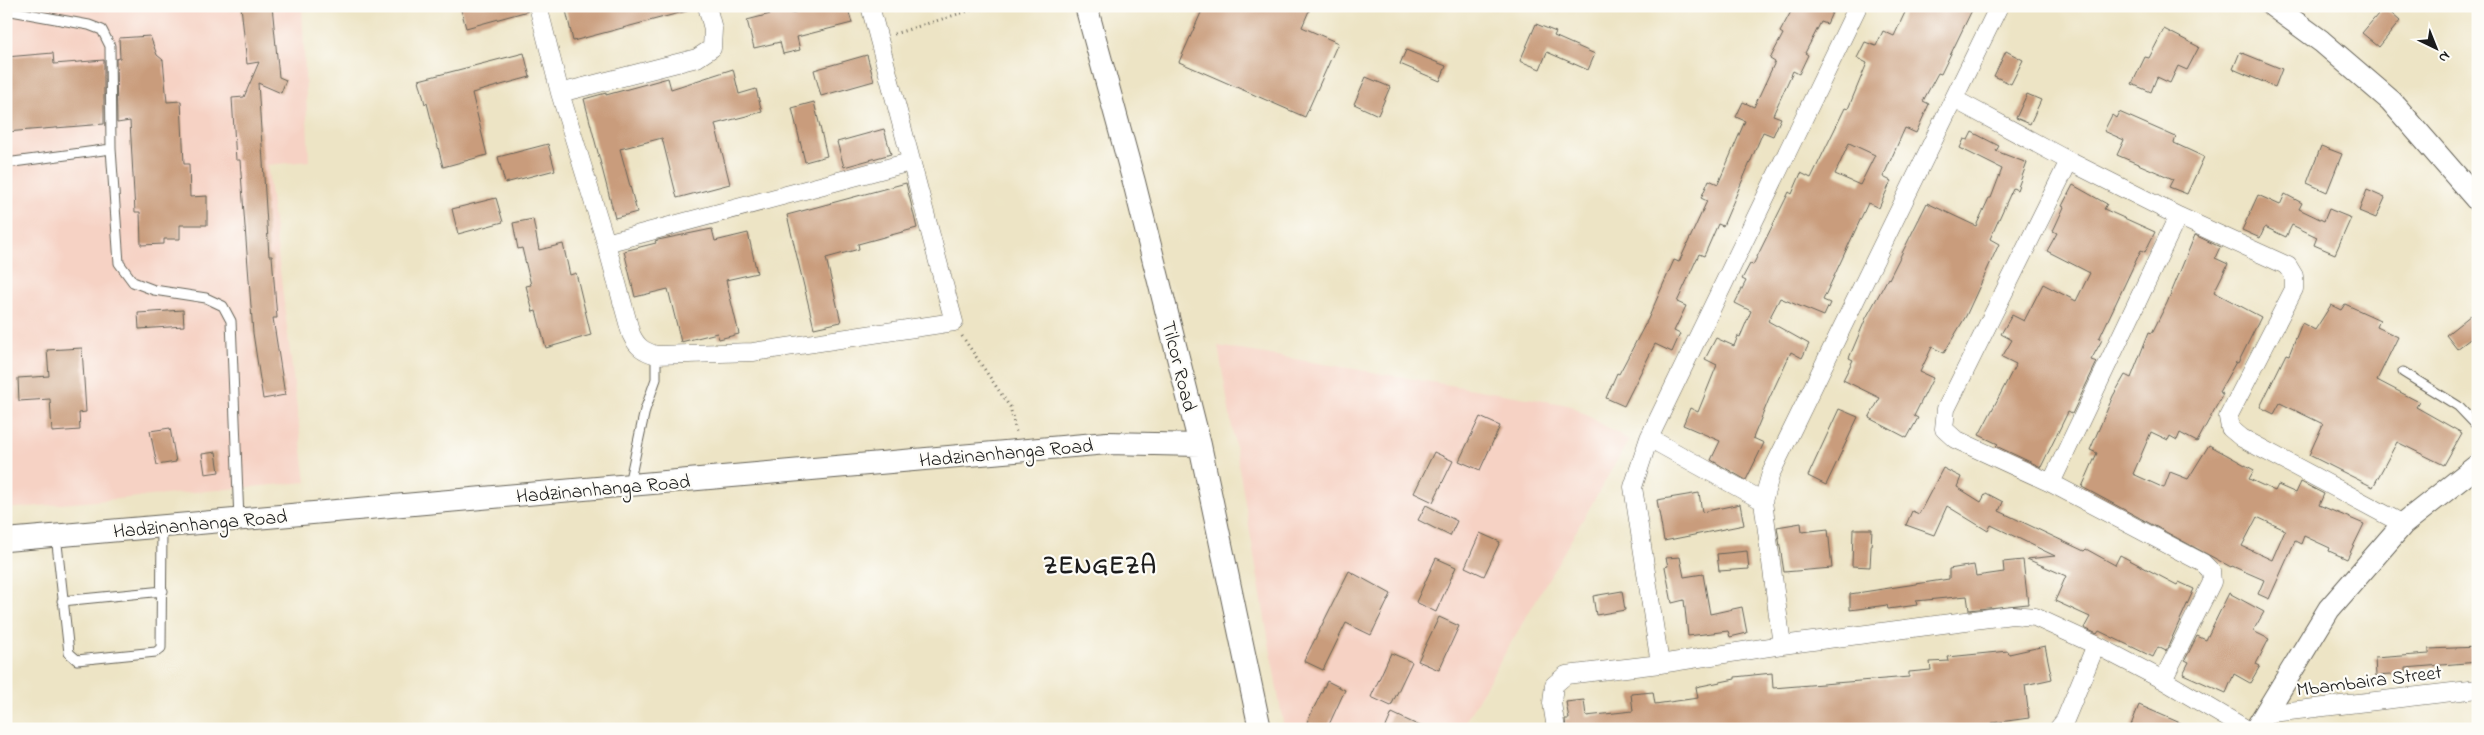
<svg xmlns="http://www.w3.org/2000/svg" width="2484" height="735" viewBox="0 0 2484 735" font-family="'Indie Flower',sans-serif">
<style>
.built{fill:#f6d2c4}
.building{fill:#c99c7b;fill-rule:evenodd}
.lines{fill:none;stroke-linecap:round;stroke-linejoin:round}
.service-casing{stroke:#656257;stroke-width:11}
.minor-casing{stroke:#656257;stroke-width:19}
.tertiary-casing{stroke:#656257;stroke-width:24}
.path{stroke:#656257;stroke-width:3;stroke-dasharray:1 4;stroke-linecap:butt}
.service{stroke:#fff;stroke-width:9}
.minor{stroke:#fff;stroke-width:18}
.tertiary{stroke:#fff;stroke-width:22}
.labels{text-anchor:middle;stroke-width:4.5;stroke-linejoin:round;paint-order:stroke}
.street-label{font-size:20px;fill:#1c1c1c;stroke:#fdfcf7}
.district-label{font-size:25px;font-weight:bold;letter-spacing:1px;fill:#1c1c1c;stroke:#fdfcf7}
</style>
<rect width="100%" height="100%" fill="#fdfcf7"/>
<filter id="ink" filterUnits="userSpaceOnUse"><feTurbulence type="fractalNoise" baseFrequency=".02" numOctaves="2"/><feDisplacementMap in="SourceGraphic" scale="10" xChannelSelector="R" yChannelSelector="G"/><feConvolveMatrix kernelMatrix="1 2 1 2 8 2 1 2 1" color-interpolation-filters="sRGB"/></filter>
<filter id="wash" filterUnits="userSpaceOnUse"><feTurbulence type="fractalNoise" baseFrequency=".0096" numOctaves="4" result="noise"/><feDisplacementMap in="SourceGraphic" scale="20" xChannelSelector="R" yChannelSelector="G"/><feGaussianBlur stdDeviation="1.12" result="paint"/><feColorMatrix in="noise" values="0 0 0 0 0 0 0 0 0 0 0 0 0 0 0 0 0 1.4 0 .05"/><feComposite in="paint" operator="in"/></filter>
<g filter="url(#wash)">
<rect width="100%" height="100%" fill="#ede4c5"/>
<path class="built" d="M6,6h296l7,155 -42,4 39,317 -300,27z
M1218,346l351,59 60,35 -168,289h-177z"/>
<g id="blocks">
<path class="building" d="M241,6h31l7,71 7,3 -5,13 -23,-10 11,173h3l5,62h-4l12,77 -22,4 -10,-66 -13,-173h-4l-4,-62 12,-1 15,-35 -12,2z
M460,6h68v5l-62,17z
M565,6h121l1,5 -114,30z
M816,6h31l5,17 -55,14 3,13 -17,4 -3,-12 -26,6 -7,-28 43,-11 1,4z
M1204,6h107l-9,21 36,16 -33,74 -126,-55z
M1794,6h41l-8,18 -6,-2 -16,31 3,2 -9,19 -6,-3 -20,44 8,3 -8,18 -10,-4 -40,94 -5,-2 -14,32 -5,-2 -22,48 9,4 -12,25 6,3 -8,18 -17,-8 -31,62 -18,-8 11,-25 2,1 29,-55 26,-59 5,2 28,-61 -6,-3 8,-18 9,4 27,-63 -9,-4 7,-15 11,5 21,-45 -5,-3 13,-25 -3,-2z
M1908,6h66l-33,68 -3,-1 -15,28 6,3 -13,29 -11,-5 -22,49 8,4 -12,27 -11,-5 -45,97 7,3 -6,13 -44,-18 -12,23 41,23 -7,14 -11,-6 -22,47 -16,39 11,5 -18,37 -35,-20 9,-19 -37,-16 7,-17 8,4 19,-47 -12,-6 11,-21 18,8 4,-10 2,1 11,-26 -16,-8 11,-22 -4,-2 8,-15 3,1 36,-73 3,2 9,-21 10,5 34,-70 3,1 19,-46 -10,-5 8,-16 11,4 7,-15 11,5zM1849,143l26,12 -15,30 -25,-11z
M2384,7l16,14 -21,26 -17,-14z
M1536,24l20,8 -2,4 41,18 -7,16 -41,-18 -7,17 -20,-8z
M2164,29l35,18 -12,23 -9,-4 -8,17 -13,-6 -6,15 -19,-8 13,-27 4,1z
M150,36l7,19 6,5 4,42 14,-1 3,63h5l1,33 17,-1v29h-27v14h-16v5l-23,1 -1,-33h-5l-5,-91 -13,2 -1,-64 4,-1 -1,-20z
M1406,50l40,16 -6,15 -40,-17z
M2006,51l17,9 -12,24 -17,-8z
M2240,52l42,17 -7,18 -42,-18z
M53,53l1,11 50,-4v64l-98,8v-75z
M524,53l6,24 -58,16 15,62 -44,12 -16,-64 -2,1 -6,-24z
M867,55l7,26 -53,15 -7,-26z
M733,69l6,25 17,-5 6,23 -47,12 15,60 -53,14 -15,-60 -42,11 17,63 -22,6 -31,-119 22,-6v2l62,-17 3,11z
M1366,77l24,10 -12,28 -24,-11z
M2027,94l14,6 -11,24 -14,-6z
M814,102l13,54 -22,6 -13,-54z
M2119,112l57,25 -2,6 30,14 -17,37 -18,-7 4,-8 -56,-24 7,-15 -20,-9 8,-16 4,3z
M884,129l7,25 -47,13 -7,-25z
M1972,132l27,14 -3,5 31,12 -10,27 -4,-2 -23,51 9,5 -33,72 -22,37 -12,-6 -12,25 13,6 -19,38 4,2 -11,20 -38,-20 11,-20 -37,-18 10,-20 -4,-2 17,-40 22,-40 1,1 38,-76 49,23 13,-28h2l11,-29 -42,-21 4,-9 4,1z
M548,144l7,26 -50,13 -7,-26z
M2321,146l21,8 -15,38 -20,-9z
M906,183l11,45 -59,16 1,5 -33,9 15,64 -27,6 -27,-113z
M2073,185l34,19 -3,5 51,23 -10,20 -4,-2 -42,89 3,1 -11,20 6,2 -25,52 -4,-2 -27,55 -45,-21 2,-2 -19,-9 37,-71 -14,-7 10,-17 -11,-6 11,-19 12,6 19,-37 33,17 14,-28 -43,-22 10,-18 -4,-2 11,-24 -2,-1z
M2367,190l18,8 -9,20 -17,-7z
M2285,194l17,9 -3,6 25,12 5,-12 22,9 -16,36 -21,-9 3,-8 -25,-12 -6,12 -21,-10 -5,11 -18,-8 16,-35 22,10z
M496,198l7,24 -45,12 -6,-25z
M533,219l6,31 24,-6 7,31 6,-2 15,62 -45,13 -10,-37 -3,1 -7,-26 5,-1 -9,-37 -4,1 -5,-26z
M712,229l3,12 33,-8 9,40 -31,7 13,54 -20,5 -2,-6 -36,9 -13,-53 -33,8 -11,-46 32,-8 -1,-2 3,-1z
M2195,235l25,12 -5,11 13,6 -14,28 47,25 -23,46 -2,-1 -17,30 4,2 -26,48 -17,-9 -3,7 -7,-4 -2,4 -17,-8 -18,42 31,14 6,-16 18,7 21,-34 45,25 -5,9 26,12 3,-6 18,8 5,-11 23,12 -5,11 45,19 -17,35 -18,-8 1,-3 -26,-12 -3,8 -6,-3 -26,58 -11,-5 6,-14 -32,-14 -1,1 -149,-80 15,-34 -7,-3 23,-54 12,-21 6,3 18,-46 3,1 15,-30zM2257,517l28,13 -13,30 -30,-14z
M2345,304l35,16 -3,7 21,10 -21,43 42,22 -3,5 46,26 -18,32 -47,-23 -24,45 -64,-32 14,-31 -43,-21 -6,11 -14,-7 26,-53 3,1 13,-32 13,7 16,-25 10,5z
M183,310l1,16 -45,3 -1,-16z
M2471,315l7,9v9l-21,16 -11,-14z
M82,348l4,64 -7,1 1,17 -28,2 -2,-33 -31,2 -1,-23 31,-2 -2,-26z
M1839,409l19,8 -32,68 -18,-9z
M1480,417l20,9 -20,44 -21,-9z
M170,428l6,34 -19,3 -7,-34z
M216,452l3,20 -14,2 -3,-20z
M1434,452l19,9 -20,41 -19,-9z
M1943,468l18,9 -4,10 24,15 5,-9 17,9 -4,9 85,40 2,-2 29,16 5,-10 57,30 2,-3 15,7 -28,62 -8,-4 -5,10 -54,-26 -2,3 -13,-6 6,-11 -35,-16 11,-25 -39,-17 28,-3 -64,-31 -3,6 -41,-25 -13,29 -28,-10 6,-14 7,3z
M1699,493l3,19 38,-8 4,21 -80,16 -7,-41z
M1426,505l31,16 -7,15 -32,-16z
M1801,523l1,9 26,-3 4,39 -48,4 -7,-45z
M1853,529h19l-2,38 -18,-1z
M1480,533l20,9 -16,34 -19,-9z
M1747,551l2,18 -30,2 -2,-17z
M1680,557l4,20 19,-3 7,40 32,-7 5,26 -17,4 -2,-6 -40,5 -4,-36 -12,3 -7,-36 3,-1 -2,-8z
M1436,558l20,9 -20,45 -20,-10z
M2023,560l5,44 -59,6 -2,-14 -51,5 1,4 -29,4 -1,-4 -37,5v-16l99,-15v-10l25,-4 2,11 28,-4 -1,-10z
M1349,571l42,23 -20,41 -25,-12 -23,47 -19,-9z
M1622,591l3,19 -29,5 -3,-19z
M2229,593l35,19 -11,19 16,8 -13,25 4,2 -10,17 -16,-9 -8,19 -43,-19 6,-12 -4,-2 12,-24 9,4z
M1439,617l20,9 -20,44 -21,-9z
M2045,646l7,33 -27,6 4,33 -37,5v6h-426l-1,-10h4l-3,-17 18,-2 2,16 47,-5 -2,-17 22,-2 2,12 43,-6 -2,-11 39,-8v-2l37,-4 1,15 136,-11v-5l22,-2 -1,-8 19,-1 -1,-4 60,-6 1,3z
M2478,647v15l-73,6v6l-29,2 -1,-18 54,-4v-5z
M1391,653l21,9 -21,44 -20,-9z
M1327,681l18,9 -18,39h-6l-14,-7z
M2139,705l55,24h-53l-10,-4z
M1392,713l34,16h-41z"/>
</g>
</g>
<g filter="url(#ink)">
<use href="#blocks" fill-opacity="0" stroke="#656257" stroke-width="1"/>
<g class="lines">
<g class="service-casing">
<path id="service" d="M6,10l83,15 13,5 8,16 1,103
M6,163l105,-14 8,114 14,19 21,8 52,8 17,8 8,15 8,199
M2403,372l55,34 20,21
M629,484l16,-74 11,-31v-24
M56,535l13,118 8,7 79,-8 5,-4 1,-121
M62,601l101,-10"/>
</g>
<g class="minor-casing">
<path id="minor" d="M538,6l22,87 137,-35 15,-10 1,-19 -6,-23
M560,93l46,150 304,-81
M1954,99l115,62 -123,248 -2,20 11,10 96,44 152,80 8,8 1,11 -49,98
M2069,161l109,55 110,50 6,10v13l-66,128 2,11 12,10 161,86
M606,243l25,91c6,13 12,17 25,21l97,-3 201,-30 -84,-316
M1649,438l114,63
M2051,483l127,-267
M1782,645l-19,-144 8,-28 228,-467
M1660,664l-27,-177 16,-49 209,-432
M2264,714l214,-25
M1556,729l-4,-26 2,-18 12,-10 94,-11 122,-19 230,-30 23,2 61,28 67,35 83,49
M2058,729l7,-9 31,-75"/>
</g>
<g class="tertiary-casing">
<path id="tertiary" d="M1086,6l48,176 66,263 60,284
M2273,6l48,35 70,60 87,100
M6,540l1101,-97 93,2
M2256,729l73,-120 74,-85 75,-59"/>
</g>
<path class="path" d="M894,34l90,-28
M962,336l48,71 6,25"/>
<use href="#service" class="service"/>
<use href="#minor" class="minor"/>
<use href="#tertiary" class="tertiary"/>
</g>
</g>
<g class="labels">
<g class="street-label">
<text transform="translate(1180 366) rotate(76)" y="7">Tilcor Road</text>
<text transform="translate(1006 452) rotate(-5)" y="7">Hadzinanhanga Road</text>
<text transform="translate(603 488) rotate(-5)" y="7">Hadzinanhanga Road</text>
<text transform="translate(200 523) rotate(-5)" y="7">Hadzinanhanga Road</text>
<text transform="translate(2369 680) rotate(-7)" y="7">Mbambaira Street</text>
</g>
<g class="district-label">
<text x="1100" y="573">ZENGEZA</text>
</g>
</g>
<rect width="2484" height="735" fill="none" stroke="#fdfcf7" stroke-width="25"/>
<g transform="translate(2436 48) rotate(137)" stroke="#fdfcf7" stroke-width="4" paint-order="stroke">
<path d="M0-4L9 19L0 12L-9 19Z" fill="#1c1c1c"/>
<text y="-8" font-size="14" font-weight="bold" text-anchor="middle" fill="#1c1c1c">N</text>
</g>
</svg>
